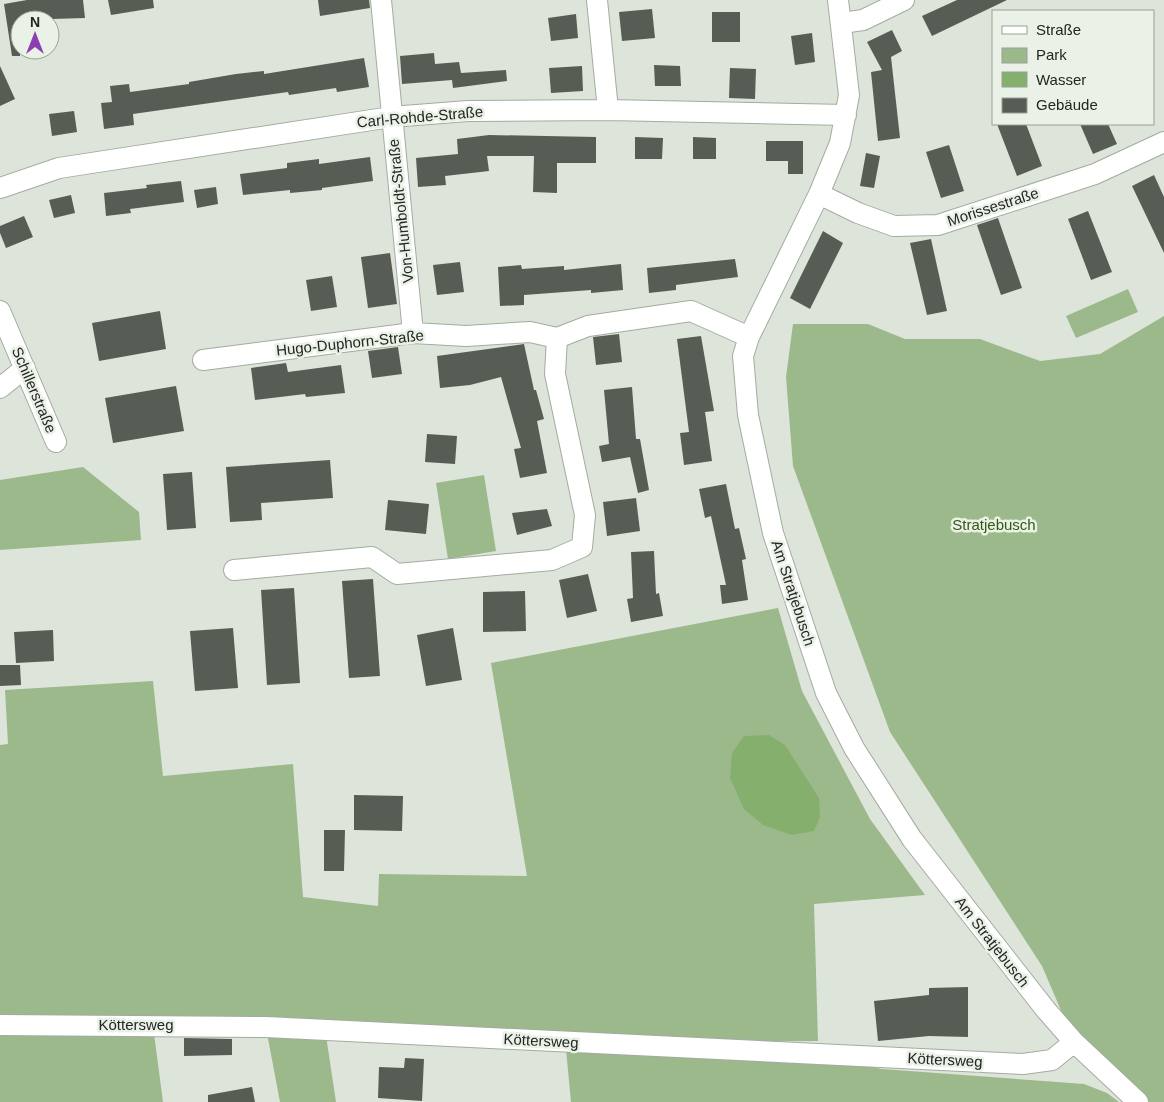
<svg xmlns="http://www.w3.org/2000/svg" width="1164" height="1102" viewBox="0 0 1164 1102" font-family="Helvetica,sans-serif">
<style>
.green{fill:#9cb98c}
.water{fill:#85af6c}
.building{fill:#575d54}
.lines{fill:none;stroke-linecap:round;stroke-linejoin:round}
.street-casing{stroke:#a4aba0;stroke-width:22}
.street{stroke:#fff;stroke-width:20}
.labels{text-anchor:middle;stroke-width:5;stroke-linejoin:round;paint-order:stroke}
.street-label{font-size:15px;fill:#232622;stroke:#eaf1e6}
.park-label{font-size:15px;fill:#325913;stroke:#eaf1e6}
</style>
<rect width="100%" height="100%" fill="#dde4d9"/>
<path class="green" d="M1128,289l10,23 -62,26 -10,-22z
M1164,316v786h-15l-12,-15 -71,-65 -24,-56 -152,-234 -97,-266 -7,-89 7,-53h75l37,15h75l60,22 60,-7z
M83,467l56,45 2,28 -141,10v-70z
M484,475l12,76 -48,8 -12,-76z
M778,608l24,83 68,128 55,76 -111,9 4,137 -264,1 -229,-13 11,73h-56l-14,-74 -113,-2 10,76h-163v-357l8,-1 -3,-54 148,-9 10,95 130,-12 10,133 75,9 1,-32 148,2 -36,-213z
M566,1049l227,3 89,17 202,15 23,9 12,9h-548z"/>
<path class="water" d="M769,735l16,10 34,53 1,19 -6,14 -22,4 -29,-10 -19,-16 -14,-31 2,-25 12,-17z"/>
<path class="building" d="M27,0h56l2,18 -65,2v36h-8l-8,-52z
M108,0h45l1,8 -43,7z
M318,0h51l1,8 -50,8z
M957,0h50l-75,36 -10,-20z
M652,9l3,29 -33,3 -3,-29z
M712,12h28v30h-28z
M576,14l2,24 -27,3 -3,-23z
M892,30l10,21 -11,6 9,81 -22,3 -7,-69 11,-2 -15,-28z
M812,33l3,29 -20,3 -4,-29z
M434,53l1,11 24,-2 2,11 45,-3 1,11 -54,7 -1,-8 -50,4 -2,-28z
M364,58l5,29 -32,5 -1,-4 -47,7 -1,-3 -155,22 1,11 -30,4 -3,-26 11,-1 -2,-16 19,-2 1,8 59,-8v-2l47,-8 28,-3v3z
M654,65l26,1 1,20h-26z
M0,66l15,33 -15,7z
M582,66l1,25 -32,2 -2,-25z
M730,68l26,1 -1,30 -26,-1z
M74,111l3,21 -25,4 -3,-22z
M997,124h29l16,42 -25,10z
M1080,124h28l9,20 -24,10z
M489,135l107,2v26h-39v30l-24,-1 1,-36h-47l2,15 -44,5 1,9 -28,2 -2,-29 42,-4 -1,-15z
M635,137l28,1 -1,21h-27z
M693,137l23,1v21h-23z
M766,141h37v33h-15v-13h-22z
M949,145l15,46 -23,7 -15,-46z
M866,153l14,3 -6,32 -14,-2z
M370,157l3,24 -51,7v2l-32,3v-3l-47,5 -3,-21 47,-6v-5l32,-4v5z
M1154,175l10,22v56l-32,-67z
M181,181l3,21 -54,7 1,4 -25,3 -2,-23 43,-5 -1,-3z
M216,187l2,17 -21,4 -3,-18z
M71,195l4,18 -21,5 -5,-18z
M1088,211l24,61 -21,8 -23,-61z
M24,216l9,21 -27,11 -6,-15v-7z
M998,218l24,70 -21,7 -24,-70z
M823,231l20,12 -33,66 -20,-11z
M931,239l16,72 -20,4 -17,-72z
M390,253l7,51 -29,4 -7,-51z
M735,259l3,18 -62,8v5l-27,3 -2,-25z
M460,262l4,30 -27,3 -4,-30z
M621,264l2,26 -32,3v-3l-67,5v10l-24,1 -2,-39 23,-2 1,4 42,-3v4z
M332,276l5,31 -26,4 -5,-31z
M160,311l6,38 -67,12 -7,-38z
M619,334l3,28 -26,3 -3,-28z
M701,336l13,75 -9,1 7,49 -28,4 -4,-32 9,-1 -12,-93z
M524,344l10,46h2l8,29 -7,2 10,52 -27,5 -6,-29 7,-1 -20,-71 -31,8 -30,3 -3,-32z
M398,347l4,27 -30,4 -4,-27z
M286,363l2,9 53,-7 4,28 -39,4 -1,-3 -50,6 -4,-32z
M176,386l8,45 -71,12 -8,-45z
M632,387l4,52h4l9,51 -11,3 -8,-36 -28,5 -3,-16 10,-2 -5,-54z
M427,434l30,2 -2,28 -30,-2z
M330,460l3,38 -72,5 1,17 -32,2 -4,-55z
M192,472l4,56 -29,2 -4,-56z
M726,484l9,45 4,-1 7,31 -4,1 6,40 -26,4 -2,-19h6l-15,-69 -6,2 -6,-29z
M636,498l4,33 -33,5 -4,-34z
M388,500l41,4 -3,30 -41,-4z
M547,509l5,17 -35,9 -5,-22z
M654,551l2,43 3,-1 4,23 -32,6 -4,-23 6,-1 -2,-46z
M588,574l9,37 -30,7 -8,-38z
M373,579l7,97 -31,2 -7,-97z
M294,588l6,95 -33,2 -6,-95z
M525,591l1,40 -43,1v-40z
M233,628l5,60 -43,3 -5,-60z
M453,628l9,52 -36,6 -9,-51z
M53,630l1,31 -38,2 -2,-31z
M0,665h20l1,20 -21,1z
M354,795l49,1 -1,35 -48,-1z
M324,830h21l-1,41h-20z
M968,987v50l-39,-1 -51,5 -4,-40 55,-6v-7z
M184,1038l48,1v16l-48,1z
M405,1058l19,1 -2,42 -44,-3 1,-31 25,1z
M252,1087l3,15h-47v-7z"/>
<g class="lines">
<g class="street-casing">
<path id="street" d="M381,0l32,333
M597,0l11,110
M838,0l11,95 -9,48 -21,51 -70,143 -6,19 5,59 25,118 53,160 28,55 58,91 134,171 28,32 64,60
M842,23l21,-3 41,-20
M0,188l59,-20 332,-51 77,-6 140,-1 238,5
M819,194l39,19 36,13 44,-1 157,-51 69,-32
M0,311l56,131
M203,360l210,-27 53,3 64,-4 27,6
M0,388l25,-20
M234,570l138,-13 25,17 155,-14 30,-13 3,-32 -30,-141 2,-36 31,-12 103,-15 58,26
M0,1025l266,2 757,37 29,-4 22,-18"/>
</g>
<use href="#street" class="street"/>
</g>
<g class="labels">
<g class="street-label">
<text transform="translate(420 117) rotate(-5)" y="5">Carl-Rohde-Straße</text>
<text transform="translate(993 207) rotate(-18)" y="5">Morissestraße</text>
<text transform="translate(401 211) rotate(-96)" y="5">Von-Humboldt-Straße</text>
<text transform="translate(350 343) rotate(-6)" y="5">Hugo-Duphorn-Straße</text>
<text transform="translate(34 390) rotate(67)" y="5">Schillerstraße</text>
<text transform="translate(793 593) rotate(72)" y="5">Am Stratjebusch</text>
<text transform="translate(992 942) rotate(52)" y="5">Am Stratjebusch</text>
<text x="136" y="1030">Köttersweg</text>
<text transform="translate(541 1041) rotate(3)" y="5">Köttersweg</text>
<text transform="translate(945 1060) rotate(3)" y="5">Köttersweg</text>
</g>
<g class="park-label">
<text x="994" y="530">Stratjebusch</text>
</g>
</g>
<rect x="992" y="10" width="162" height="115" fill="#eaf1e6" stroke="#9aa098"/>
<rect x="1002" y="26" width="25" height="8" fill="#ffffff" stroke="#9aa098"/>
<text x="1036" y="35" font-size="15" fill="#232622">Straße</text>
<rect x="1002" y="48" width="25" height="15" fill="#9cb98c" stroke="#9aa098"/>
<text x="1036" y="60" font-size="15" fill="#232622">Park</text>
<rect x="1002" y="72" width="25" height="15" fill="#85af6c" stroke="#9aa098"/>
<text x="1036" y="85" font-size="15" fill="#232622">Wasser</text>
<rect x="1002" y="98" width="25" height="15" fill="#575d54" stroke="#9aa098"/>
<text x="1036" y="110" font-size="15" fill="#232622">Gebäude</text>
<g transform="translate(35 35)"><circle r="24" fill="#eaf1e6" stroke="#9aa098"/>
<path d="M0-4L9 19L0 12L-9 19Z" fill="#8e3faf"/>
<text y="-8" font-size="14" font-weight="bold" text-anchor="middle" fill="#232622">N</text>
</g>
</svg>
